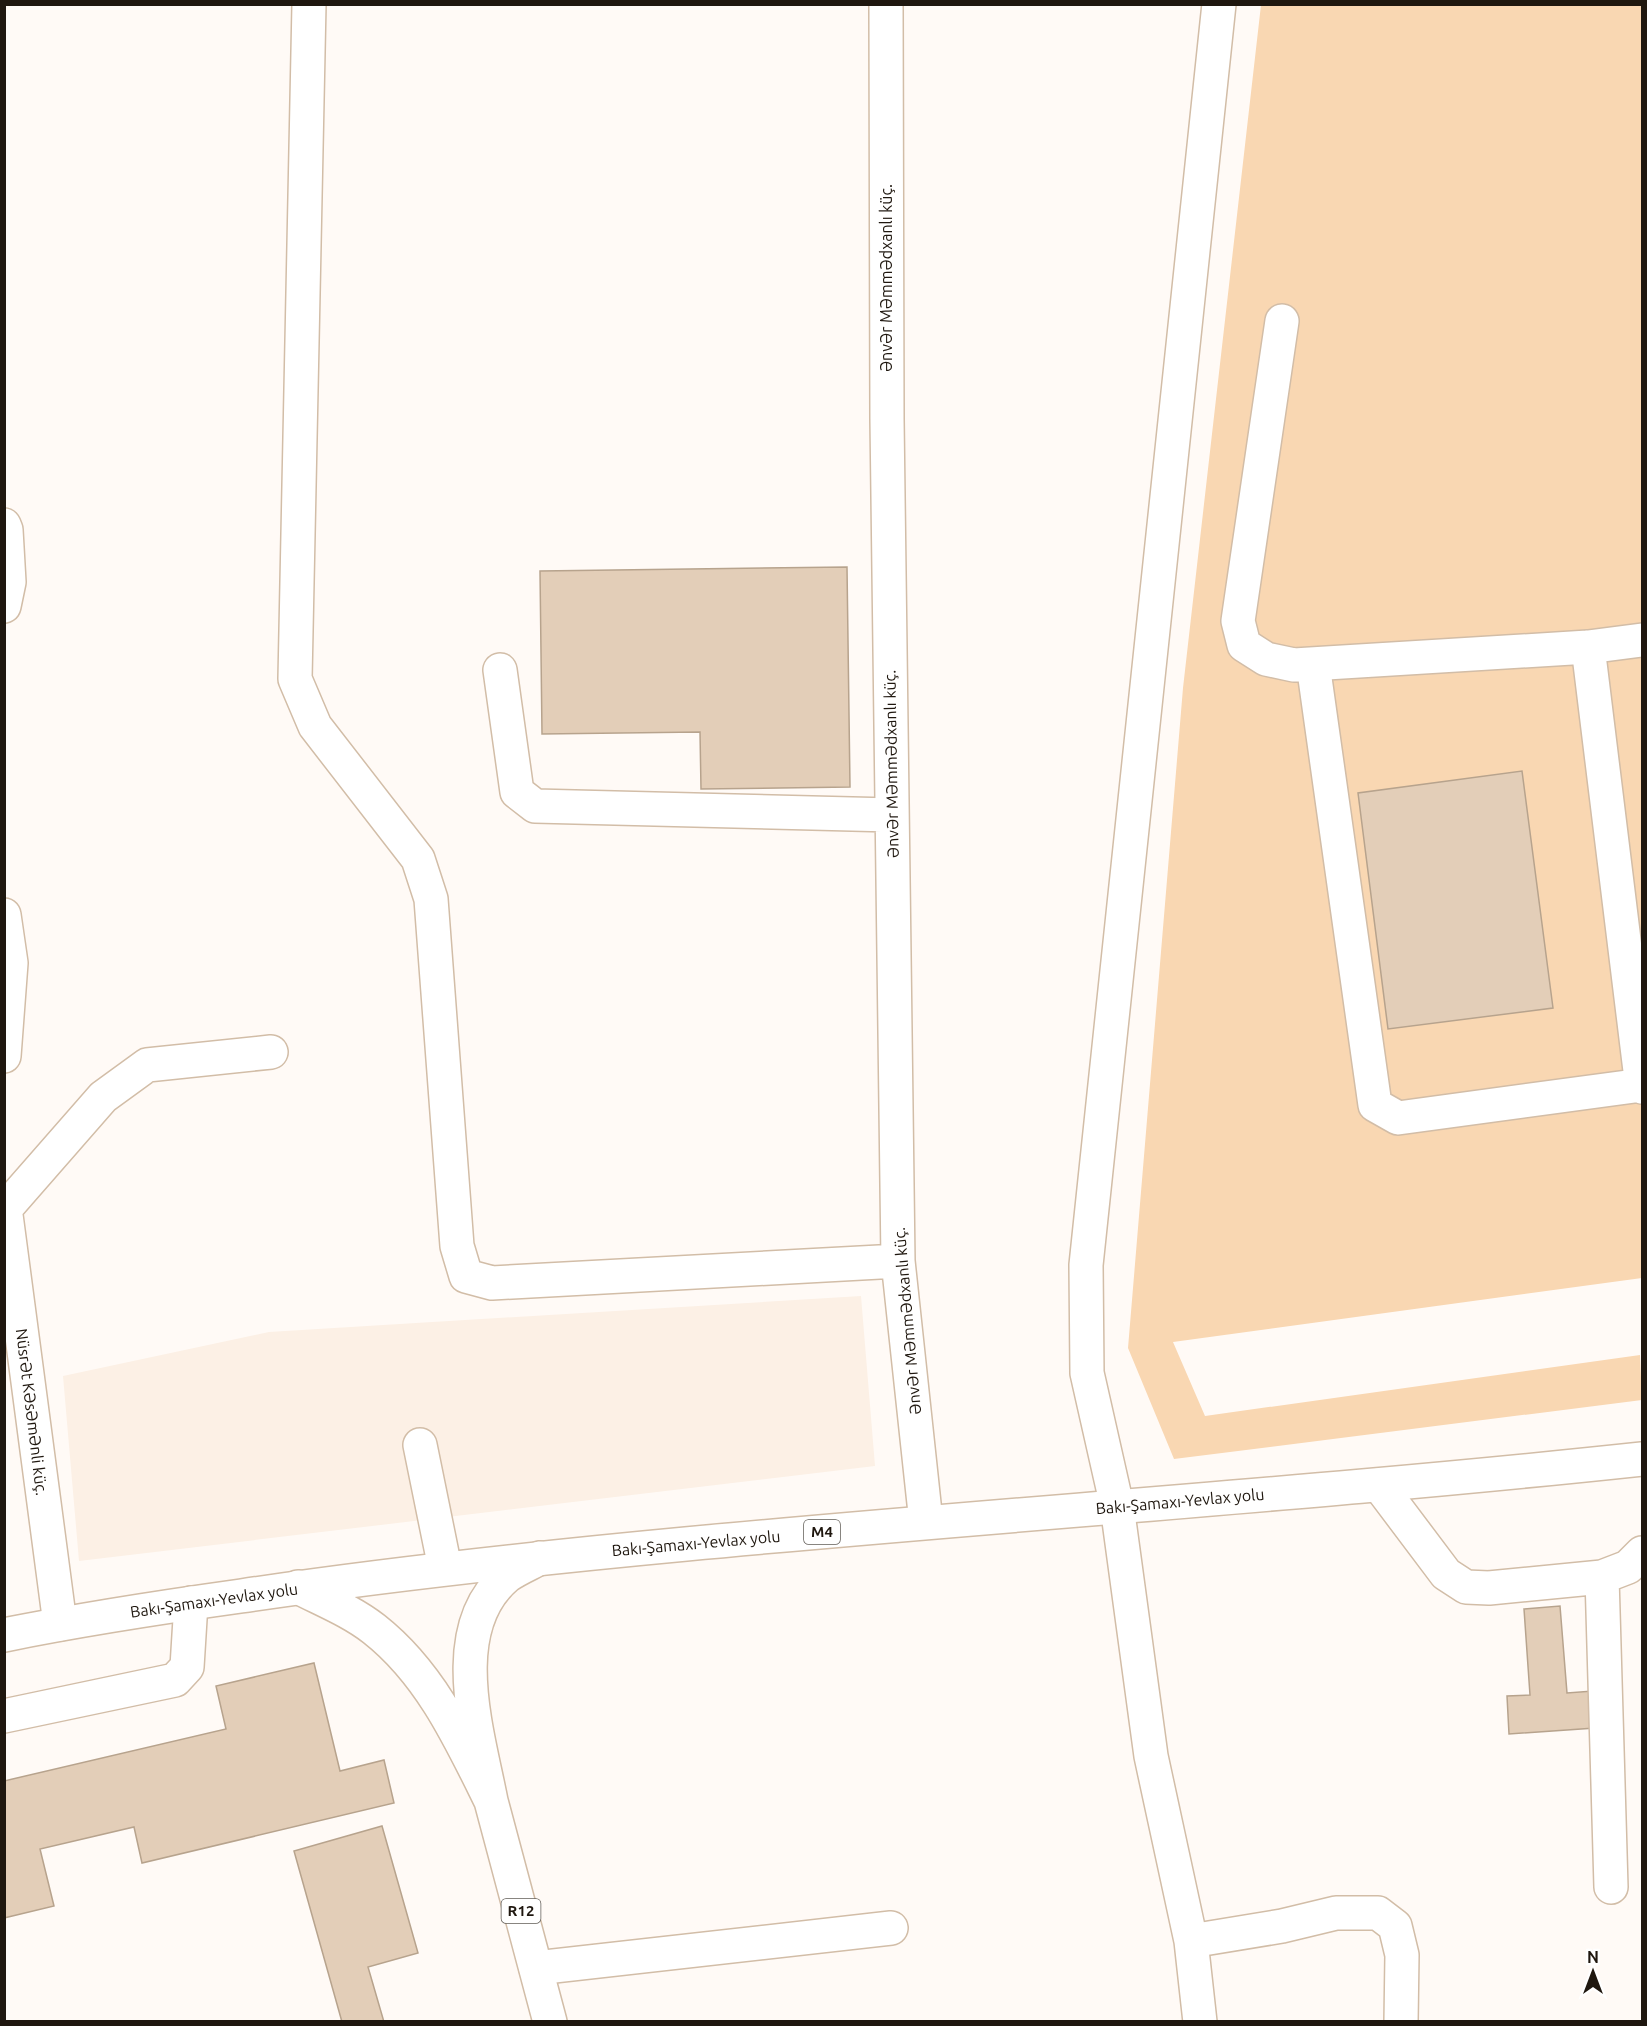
<svg xmlns="http://www.w3.org/2000/svg" width="1647" height="2026" viewBox="0 0 1647 2026" font-family="Ubuntu,sans-serif">
<style>
.built{fill:#fcf0e5}
.green{fill:#f9d7b2}
.building{fill:#e3ceb8;stroke:#b7a38d;stroke-width:1.5}
.lines{fill:none;stroke-linecap:round;stroke-linejoin:round}
.minor-casing{stroke:#d2bda7;stroke-width:36}
.major-casing{stroke:#d2bda7;stroke-width:36}
.highway-casing{stroke:#d2bda7;stroke-width:36}
.minor{stroke:#fff;stroke-width:33}
.major{stroke:#fff;stroke-width:33}
.highway{stroke:#fff;stroke-width:33}
.labels{text-anchor:middle;stroke-width:6;stroke-linejoin:round;paint-order:stroke}
.shield{fill:#fff;stroke:#625d57;stroke-width:1.5}
.shield-label{font-size:15px;font-weight:bold;fill:#1f170f}
.street-label{font-size:16px;fill:#1f170f;stroke:#fff}
</style>
<rect width="100%" height="100%" fill="#fffaf6"/>
<path class="built" d="M861,1296l14,170 -796,95 -16,-185 206,-44z"/>
<path class="green" d="M1261,5h381v1273l-469,64 32,74 435,-61 2,45 -468,59 -46,-111 55,-660z"/>
<path class="building" d="M847,567l3,220 -149,2 -1,-57 -158,2 -2,-163z
M1522,771l31,237 -165,21 -30,-236z
M1560,1606l7,87 26,-2 2,37 -86,6 -2,-38 23,-1 -6,-86z
M314,1663l26,108 44,-11 10,43 -252,60 -8,-36 -94,22 14,57 -50,12v-137l222,-52 -10,-43z
M382,1826l36,127 -50,14 16,55h-42l-48,-171z"/>
<g class="lines">
<g class="minor-casing">
<path id="minor" d="M309,4l-14,675 20,47 103,133 13,40 26,347 9,30 26,7 406,-22
M886,4l1,415 11,842 28,261
M1282,321l-44,300 6,24 22,14 28,6 294,-18 54,-7
M4,525l2,5 3,52 -5,24
M1588,647l54,440
M1313,664l62,441 23,13 244,-33
M500,670l17,122 18,14 357,9
M4,915l7,48 -7,93
M4,1200l56,424
M6,1208l97,-111 44,-32 124,-13
M420,1445l25,123
M1379,1485l67,89 20,13 23,1 113,-11 26,-10 14,-14
M1602,1577l9,310
M4,1716l171,-36 12,-13 4,-64
M1191,1941l91,-15 54,-13h42l17,13 7,29 -1,67
M536,1968l355,-40
M1200,2022l-9,-81 -40,-185 -34,-250 -30,-133 -1,-108 133,-1261"/>
</g>
<g class="major-casing">
<path id="major" d="M298,1587c25,13 53,24 76,42 56,44 86,109 117,172 -13,-68 -47,-172 16,-225 10,-7 22,-12 33,-18
M491,1801l59,221"/>
</g>
<g class="highway-casing">
<path id="highway" d="M4,1635c79,-16 158,-28 237,-39 148,-22 296,-38 445,-52 318,-30 638,-51 956,-85"/>
</g>
<use href="#minor" class="minor"/>
<use href="#major" class="major"/>
<use href="#highway" class="highway"/>
</g>
<g class="labels">
<g class="shield">
<rect x="804" y="1520" width="36" height="24" rx="4.5"/>
<rect x="501.5" y="1899" width="39" height="24" rx="4.5"/>
</g>
<g class="shield-label">
<text x="822" y="1537">M4</text>
<text x="521" y="1916">R12</text>
</g>
<g class="street-label">
<text transform="translate(886 278) rotate(-90)" y="6">Ənvər Məmmədxanlı küç.</text>
<text transform="translate(891 764) rotate(-91)" y="6">Ənvər Məmmədxanlı küç.</text>
<text transform="translate(907 1321) rotate(-95)" y="6">Ənvər Məmmədxanlı küç.</text>
<text transform="translate(32 1412) rotate(83)" y="6">Nüsrət Kəsəmənli küç.</text>
<text transform="translate(1180 1501) rotate(-5)" y="6">Bakı-Şamaxı-Yevlax yolu</text>
<text transform="translate(696 1543) rotate(-5)" y="6">Bakı-Şamaxı-Yevlax yolu</text>
<text transform="translate(214 1600) rotate(-8)" y="6">Bakı-Şamaxı-Yevlax yolu</text>
</g>
</g>
<rect width="1647" height="2026" fill="none" stroke="#1f170f" stroke-width="12"/>
<g transform="translate(1593 1972)" stroke="#ffffff" stroke-width="4.5" paint-order="stroke">
<path d="M0-4.5L10 22L0 15L-10 22Z" fill="#1f170f"/>
<text y="-9" font-size="16" font-weight="bold" text-anchor="middle" fill="#1f170f">N</text>
</g>
</svg>
